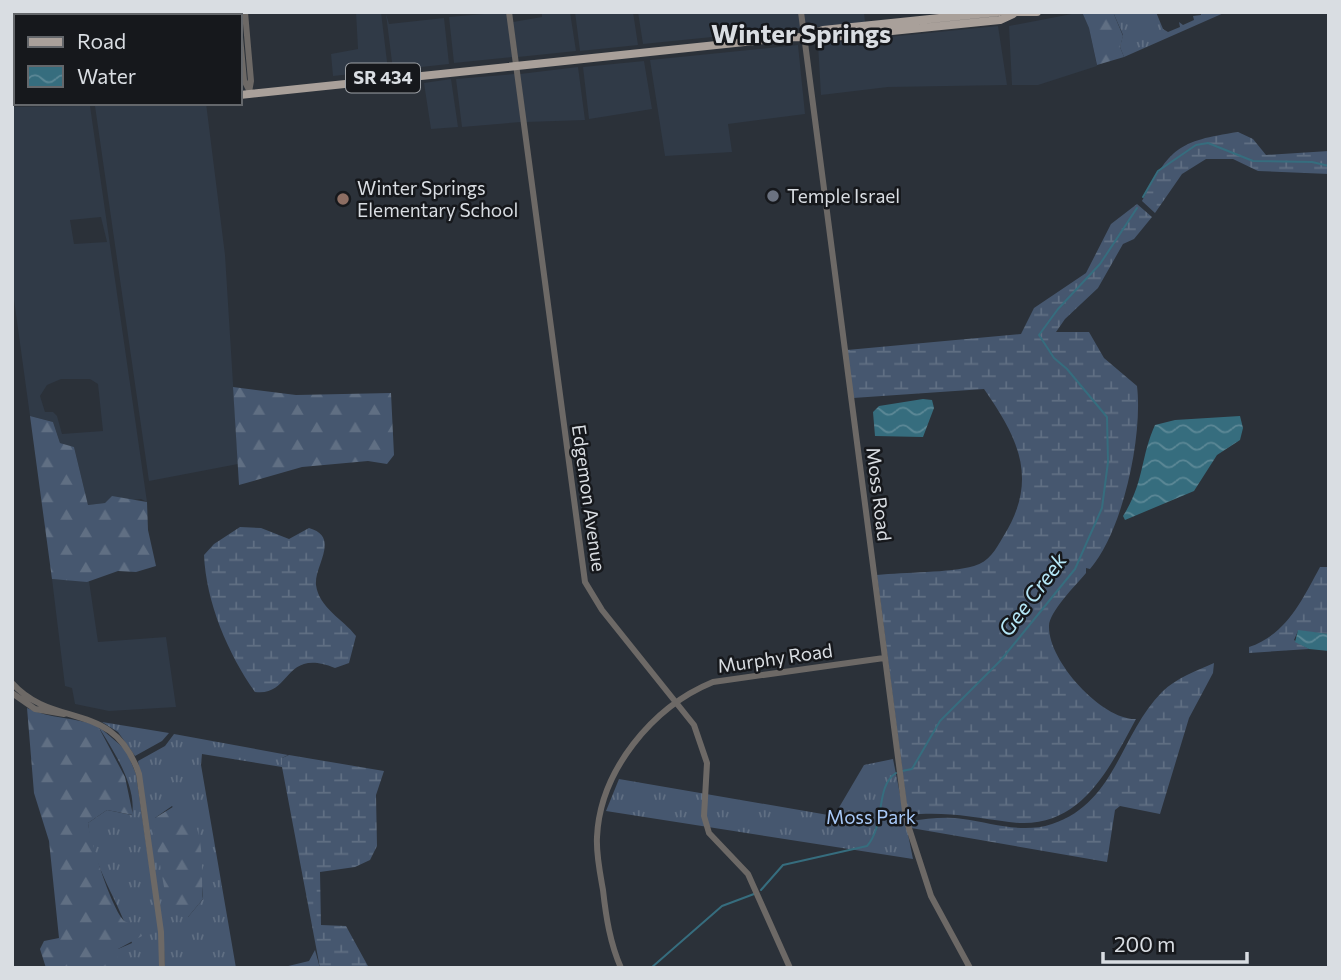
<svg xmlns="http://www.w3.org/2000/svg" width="1341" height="980" viewBox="0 0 1341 980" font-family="Commissioner,sans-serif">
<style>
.built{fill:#303a47;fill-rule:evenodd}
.grass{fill:url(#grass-tufts);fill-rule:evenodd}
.forest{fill:url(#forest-firs)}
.wetland{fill:url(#wetland-marsh)}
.water{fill:url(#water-waves)}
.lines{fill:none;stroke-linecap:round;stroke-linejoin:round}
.stream{stroke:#366d7e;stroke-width:2}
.tertiary{stroke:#6d6966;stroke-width:6}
.primary{stroke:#a9a09a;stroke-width:8}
.worship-dot{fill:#6b7280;stroke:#16181c;stroke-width:2.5}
.education-dot{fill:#8d6e63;stroke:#16181c;stroke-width:2.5}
.labels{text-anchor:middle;stroke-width:5;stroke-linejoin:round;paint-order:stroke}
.shield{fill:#16181c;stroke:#9ea2a7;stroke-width:2}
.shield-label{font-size:18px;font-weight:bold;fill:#d9dde2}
.poi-label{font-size:19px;fill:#d9dde2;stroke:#16181c;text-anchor:start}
.street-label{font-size:19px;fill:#d9dde2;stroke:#16181c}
.park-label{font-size:19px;fill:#a8c9f8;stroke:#16181c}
.water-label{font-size:21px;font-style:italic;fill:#b5e7f7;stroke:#16181c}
.district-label{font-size:26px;font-weight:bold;fill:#d9dde2;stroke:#16181c}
</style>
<defs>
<pattern id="grass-tufts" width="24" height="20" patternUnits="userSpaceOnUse" patternTransform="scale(1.75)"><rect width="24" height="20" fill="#46576f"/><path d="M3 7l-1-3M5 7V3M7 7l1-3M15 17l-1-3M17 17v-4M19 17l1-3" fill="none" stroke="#606f83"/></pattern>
<pattern id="forest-firs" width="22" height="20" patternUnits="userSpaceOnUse" patternTransform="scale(1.75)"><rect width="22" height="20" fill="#46576f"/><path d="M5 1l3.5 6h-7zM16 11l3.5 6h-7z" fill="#606f83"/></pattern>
<pattern id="wetland-marsh" width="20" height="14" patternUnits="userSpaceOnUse" patternTransform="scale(1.75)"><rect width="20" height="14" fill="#46576f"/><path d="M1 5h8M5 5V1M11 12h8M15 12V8" fill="none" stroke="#606f83"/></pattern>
<pattern id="water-waves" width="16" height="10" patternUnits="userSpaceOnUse" patternTransform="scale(1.75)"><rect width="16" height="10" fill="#366d7e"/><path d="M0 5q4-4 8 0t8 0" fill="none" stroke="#5c8896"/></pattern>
</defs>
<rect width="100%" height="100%" fill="#2b3139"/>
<path class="built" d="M356,12h25l7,58 -55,6 -2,-22 27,-5z
M507,12l6,45 -59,6 -5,-46z
M542,12h28l6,39 -58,6 -5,-35 29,-5z
M575,12h58l5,33 -58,6z
M638,12h161l2,16 -158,16z
M804,12h60l1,10 -60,6z
M1082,12l7,16 8,38 -59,19h-26l-3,-59z
M386,14l3,10 55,-6 5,46 -56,6z
M998,26l9,59 -119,2 -67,8 -3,-51z
M798,45l7,69 -77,10 4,28 -67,4 -15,-96z
M644,61l8,48 -63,10 -6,-52z
M578,67l7,53 -59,2 -6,-48z
M515,74l6,48 -59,5 -6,-48z
M451,79l7,48 -27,2 -7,-46z
M206,103l19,152 13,209 -89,17 -54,-375z
M90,106l57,396 -6,-3 -53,6 -14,-58 -14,-4 -7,-21 -23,-6 -18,-131v-178zM101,217l6,25 -33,2 -4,-24zM61,379h29l8,5 5,47 -41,3 -5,-18 -4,-4h-8l-5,-16 7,-11z
M52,579l37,2 9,61 68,-5 10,70 -67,4 -34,-7 -3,-16 -7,-2z"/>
<path class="grass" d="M12,12h174l-1,4h-169v22l-4,2z
M1113,12h43l7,17 5,3 12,-5 -1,-5 4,3 11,-5 -1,-4 8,-1v-3h25l-102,45 -4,-10 3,-12z
M102,722l67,11 -7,8 -27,15 -17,-24z
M98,726l28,24 10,24 23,158 1,36h-42v-19l14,-6c-12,-41 -40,-76 -44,-120l19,-13 25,5c5,-29 -19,-65 -34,-89z
M174,734l114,21 -6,3v9l-80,-13 -1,11 35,203h-71l-2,-37 -25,-170 27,-15zM172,806l27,40 4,53 -15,18 -33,-99z
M893,759l20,100 -307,-48 13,-32 215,37 30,-51z
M315,950l5,18h-40l29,-7z"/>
<path class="forest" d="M1113,12l10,24 -3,11 4,10 -27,8 -8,-37 -7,-16z
M233,387l63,8 95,-2 3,62 -7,9 -19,-3 -66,6 -63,18z
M30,416l23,6 7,21 14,4 14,58 17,-2 7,-7 35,6 1,28 8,36 -20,6 -18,-1 -31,11 -35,-3z
M27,708c23,11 48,9 71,18l27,51 8,38 -26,-5 -19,13c2,16 25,92 38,99 3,2 7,1 11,2l5,12 -24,13v19h-72l-6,-19 4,-8 15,-3 -10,-97 -15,-48z
M176,805c33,14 24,63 27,94l-15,18 -13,-2 -7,-6 -14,-78 1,-13z"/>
<path class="wetland" d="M1238,132l15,7 13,16 63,-4v23l-71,-3 -25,-12h-27l-24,15 -27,39 -13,-12c28,-53 36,-60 96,-69z
M1137,204l15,13 -18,22 -11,5 -25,44 -33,31 -9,13h33l15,26 33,28c6,50 -14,145 -47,183l-4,-1v5c-10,12 -37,39 -37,53 -1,35 53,94 87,93 -28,52 -57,113 -127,103 -36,-5 -65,-11 -101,-7l-31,-240c28,-3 72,-2 97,-9 15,-4 22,-17 29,-29 36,-57 16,-98 -19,-148l-131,9 -6,-48 174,-16 13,-26 52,-35 25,-49z
M240,527l21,1 28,11 20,-11c32,9 5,38 7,57 3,23 27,34 40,51l-7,27 -14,5c-52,-21 -43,29 -80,24 -27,-38 -49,-90 -51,-137l10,-11z
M1320,567h9v67l-31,-3 -4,9 15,9 -60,4v-6c38,-13 53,-47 71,-80z
M1214,663l-1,10 -24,45 -29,96 -40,-8 -5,4 -8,52 -196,-34 -2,-7c18,-2 36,-5 54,-2 30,4 59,15 89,5 64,-21 68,-90 110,-132 14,-14 34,-21 52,-29z
M289,755l95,16 -8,24 1,51 -7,14 -15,7 -35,5 1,53 25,1 23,42h-49l-38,-201v-9z"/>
<path class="water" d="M923,399l9,1 2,8 -11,29 -48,-1 -2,-24 6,-6z
M1240,416l3,12 -3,12 -23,15 -23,36 -69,29 -2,-4c22,-35 17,-58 32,-91l20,-5z
M1298,630l31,4v17l-20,-2 -14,-7z"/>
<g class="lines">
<path class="stream" d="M1143,197l15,-26 38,-26 12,-2 45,18 59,1 17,4
M902,771l10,-2 28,-48 61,-61 74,-91 27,-61 6,-46 -1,-45 -40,-48 -13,-11 -15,-23 19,-26 42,-45 37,-56
M761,890l22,-25 84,-19c19,-22 8,-60 29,-73
M651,968l71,-62 32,-12"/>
<path class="tertiary" d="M237,12l1,4
M245,12l6,69 -2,11
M509,12l76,570 17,28 92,115 13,38 -3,53 5,17 39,41 42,94
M801,12l105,807 25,77 39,72
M240,37l4,43 5,10
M12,683c42,47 102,16 127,91l22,158 1,36
M12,693l23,16 29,5
M621,968c-11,-25 -15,-51 -18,-78 -3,-17 -7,-36 -6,-53 3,-66 55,-130 116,-155l171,-24"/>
<path class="primary" d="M1004,12h33
M807,35l16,-5 175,-18
M12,94h4
M240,95l553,-58 30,1 177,-18 13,-6
M12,102h4"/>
</g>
<circle class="worship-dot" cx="773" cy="196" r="7"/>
<circle class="education-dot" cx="343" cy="199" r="7"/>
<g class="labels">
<rect class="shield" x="346" y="63.5" width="74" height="29" rx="5"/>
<g class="shield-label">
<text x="383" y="84">SR 434</text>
</g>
<g class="poi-label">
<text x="357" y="195">Winter Springs<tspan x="357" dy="22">Elementary School</tspan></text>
<text x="787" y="203">Temple Israel</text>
</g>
<g class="street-label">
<text transform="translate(879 494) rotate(83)" y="7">Moss Road</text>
<text transform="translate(589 498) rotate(82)" y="7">Edgemon Avenue</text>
<text transform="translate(775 658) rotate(-8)" y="7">Murphy Road</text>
</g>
<g class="park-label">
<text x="871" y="824">Moss Park</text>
</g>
<g class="water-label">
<text transform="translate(1033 595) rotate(-53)" y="7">Gee Creek</text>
</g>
<g class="district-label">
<text x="801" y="43">Winter Springs</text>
</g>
</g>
<rect width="1341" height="980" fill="none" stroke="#d9dde2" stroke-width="28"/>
<rect x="14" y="14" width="228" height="91" fill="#16181c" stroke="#64676b" stroke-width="2"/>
<rect x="28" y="37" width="35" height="10" fill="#a9a09a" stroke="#64676b" stroke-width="2"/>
<text x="77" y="49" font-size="21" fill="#d9dde2">Road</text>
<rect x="28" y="66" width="35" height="21" fill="url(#water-waves)" stroke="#64676b" stroke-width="2"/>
<text x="77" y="84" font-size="21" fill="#d9dde2">Water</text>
<path d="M1103 952v10h144v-10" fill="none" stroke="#d9dde2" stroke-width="3.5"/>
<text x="1114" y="952" font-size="21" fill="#d9dde2" stroke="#16181c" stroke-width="5" paint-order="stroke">200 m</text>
</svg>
